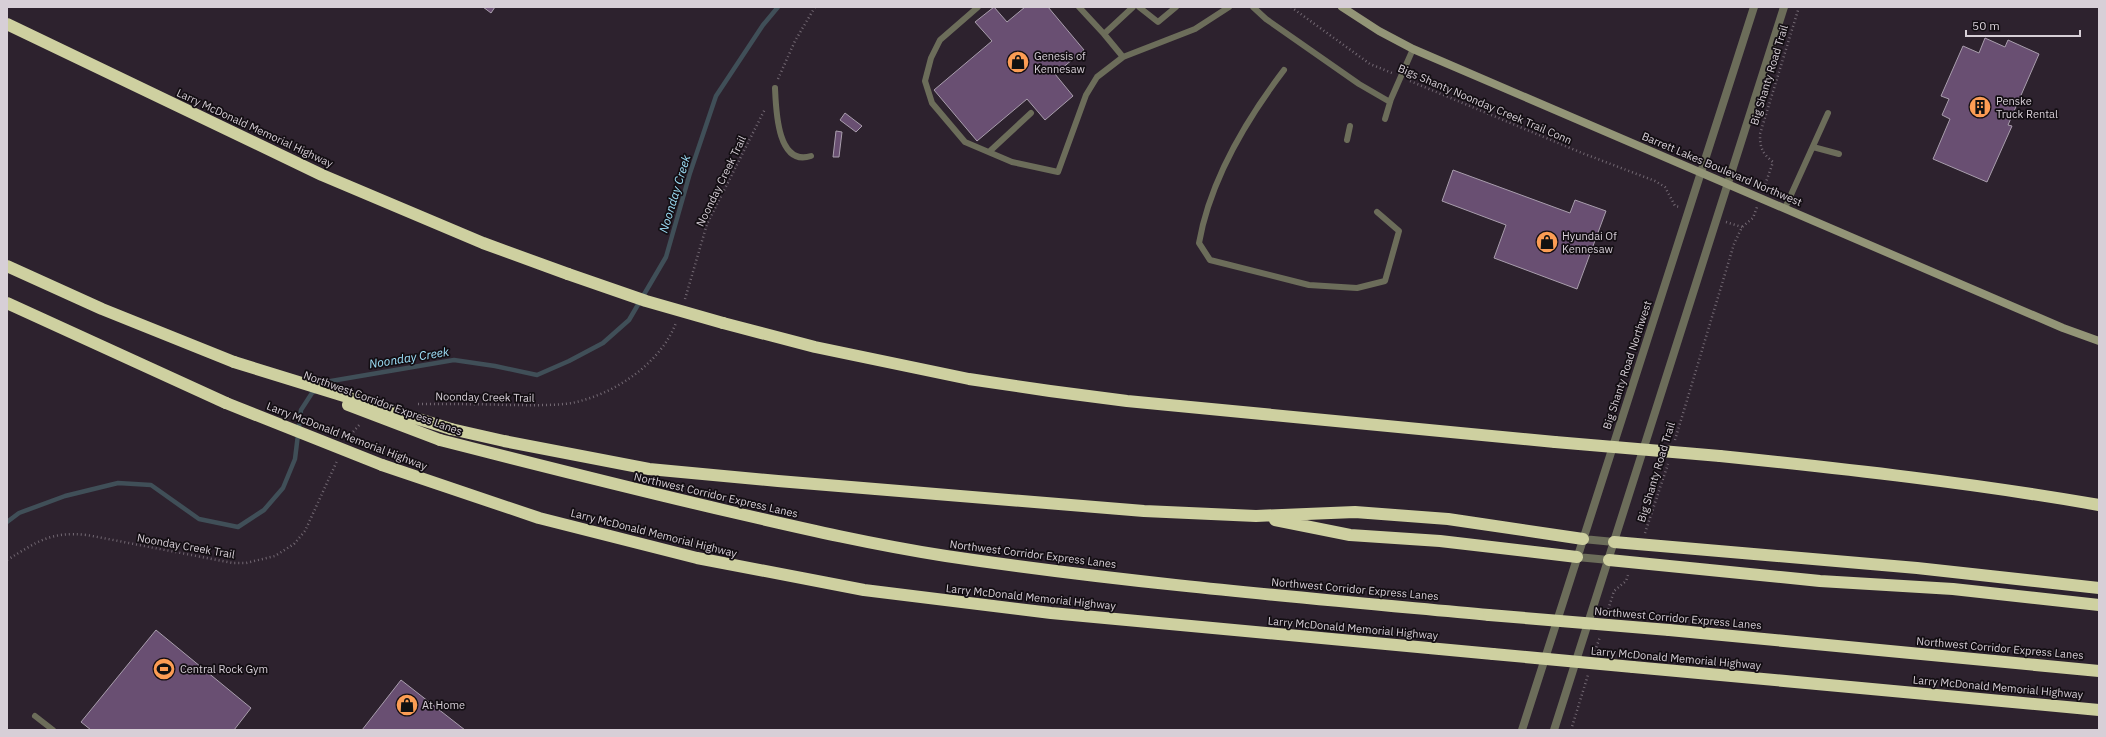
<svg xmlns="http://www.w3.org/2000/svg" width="2106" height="737" viewBox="0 0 2106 737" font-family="'IBM Plex Sans',sans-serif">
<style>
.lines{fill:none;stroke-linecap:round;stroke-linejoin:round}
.stream{stroke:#404f58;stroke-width:4.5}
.building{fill:#694f72;stroke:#a99ead}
.path{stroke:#736973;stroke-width:2.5;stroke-dasharray:1 3;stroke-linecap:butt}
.service{stroke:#6c6d5a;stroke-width:6}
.tertiary{stroke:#6c6d5a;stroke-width:8}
.secondary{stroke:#939577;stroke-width:8}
.motorway{stroke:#ced0a0;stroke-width:12}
.motorway-bridge{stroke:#ced0a0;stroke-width:12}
.labels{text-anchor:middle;stroke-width:3.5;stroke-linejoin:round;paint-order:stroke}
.poi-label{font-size:11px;fill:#d7cfd7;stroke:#130e13;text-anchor:start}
.street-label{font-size:11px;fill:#d7cfd7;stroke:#130e13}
.water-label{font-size:12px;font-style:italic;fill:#9ee0f9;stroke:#130e13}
</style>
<rect width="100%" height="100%" fill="#2d222e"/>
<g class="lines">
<path class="stream" d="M7,522l12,-9 46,-17 53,-13 33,2 48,34 39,8 26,-17 19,-22 12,-29 6,-49 11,-17 19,-12 123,-21 41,6 42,9 32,-14 34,-18 26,-23 37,-63 24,-84 26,-77 47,-71 15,-18"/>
</g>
<path class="building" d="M483,7h12l-4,6z
M994,7l13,15 18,-15h23l36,43 -29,24 18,22 -28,24 -18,-21 -50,42 -43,-51 58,-49 -17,-19z
M1985,38l20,9 3,-7 31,14 -31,71 4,1 -25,56 -54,-23 17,-40 -8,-4 7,-16 -8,-3 22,-50 16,7z
M845,113l17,13 -6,6 -16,-12z
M836,131l6,1 -3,25h-6z
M1453,170l117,43 5,-13 31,11 -29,78 -83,-31 12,-33 -64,-24z
M156,630l95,78 -17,22h-143l-10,-8z
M401,680l64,50h-103z"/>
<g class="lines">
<path class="path" d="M1291,7l79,57 22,9
M778,79l17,-38 20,-34
M1410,81l172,72 73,28 10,6 10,19 5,1
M1764,188l9,-26c-11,-9 -13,-14 -13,-28l39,-127
M1726,222l16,5
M685,299l22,-75 58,-115
M418,404c30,0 60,0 91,1 21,0 42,1 63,-2 43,-9 88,-39 104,-80
M348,438l12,-14
M1675,440l59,-196 8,-17 11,-9 4,-11
M1645,533l23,-69
M7,560c30,-18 43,-29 80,-25l146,28h13l29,-7 19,-12 11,-13 32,-70
M1607,613l7,-22 12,-10 2,-6
M1595,651l5,-14
M1571,730l17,-55"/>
<path class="service" d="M978,7l-38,33 -9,18 -6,23 7,22 33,39 47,20 46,10 28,-77 11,-18 26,-20 72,-28 34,-22
M1079,7l25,27
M1139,7l19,15 18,-15
M1253,7l13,12 93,65 31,18
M1123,57l-19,-23 29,-27
M1284,70c-38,50 -74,110 -85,173l11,17 99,25 48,3 28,-7 14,-50 -22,-19
M775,88c1,21 2,79 36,68
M1385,119l6,-20 22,-50
M1347,140l3,-14
M1813,147l26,7
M989,152l42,-39
M1785,208l43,-95
M35,716l18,14"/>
<path class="tertiary" d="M1583,539l31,3
M1577,557l32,3
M1522,730l232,-723
M1554,730l230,-723"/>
<path class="secondary" d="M1342,7l37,24 34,18 650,279 36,13"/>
<path class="motorway" d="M7,24l315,151 161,68 85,31
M7,266l95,43 132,53
M7,303l219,100
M723,323l92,24 154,32 81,12 77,10 428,41
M451,429l53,12 145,28 129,12 366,30 112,5 99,-4 93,7 135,20
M440,440c98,25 197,50 296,73 69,16 139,32 210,43 180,27 361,42 543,59
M1720,456c127,13 253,27 379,49
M382,465l157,53 158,40 167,32 187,23 442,41
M1275,520l75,15 90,6 137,16
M1614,542l303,26 182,20
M1609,560l211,21 133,8 146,16
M1669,630l430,41
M1633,667l466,43"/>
<path class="motorway-bridge" d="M568,274l78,27 77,22
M234,362l217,67
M226,403l156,62
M348,405l92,35
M1555,442l165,14
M1489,615l180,15
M1493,654l140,13"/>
</g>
<defs>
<g id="shop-disc" transform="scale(1.15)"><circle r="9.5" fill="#fc9d54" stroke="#130e13"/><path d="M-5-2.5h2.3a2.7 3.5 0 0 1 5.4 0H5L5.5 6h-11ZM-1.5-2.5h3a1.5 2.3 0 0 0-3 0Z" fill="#111"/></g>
<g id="building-disc" transform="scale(1.15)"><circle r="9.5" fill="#fc9d54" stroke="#130e13"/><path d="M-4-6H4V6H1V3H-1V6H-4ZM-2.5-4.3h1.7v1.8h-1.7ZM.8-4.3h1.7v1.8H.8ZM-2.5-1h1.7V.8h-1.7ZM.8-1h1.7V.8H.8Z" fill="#111"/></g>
<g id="stadium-disc" transform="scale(1.15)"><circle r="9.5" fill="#fc9d54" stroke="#130e13"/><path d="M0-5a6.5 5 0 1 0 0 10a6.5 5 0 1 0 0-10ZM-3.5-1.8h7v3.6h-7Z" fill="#111"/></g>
</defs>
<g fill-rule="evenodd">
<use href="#shop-disc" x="1018" y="62"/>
<use href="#building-disc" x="1980" y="107"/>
<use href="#shop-disc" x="1547" y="242"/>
<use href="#stadium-disc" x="164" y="669"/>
<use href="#shop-disc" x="407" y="705"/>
</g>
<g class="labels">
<g class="poi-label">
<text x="1034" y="60">Genesis of<tspan x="1034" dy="13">Kennesaw</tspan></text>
<text x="1996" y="105">Penske<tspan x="1996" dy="13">Truck Rental</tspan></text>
<text x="1562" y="240">Hyundai Of<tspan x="1562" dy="13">Kennesaw</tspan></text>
<text x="180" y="673">Central Rock Gym</text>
<text x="422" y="709">At Home</text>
</g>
<g class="street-label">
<text transform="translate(1769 75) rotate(-73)" y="4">Big Shanty Road Trail</text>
<text transform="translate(1485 104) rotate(23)" y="4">Bigs Shanty Noonday Creek Trail Conn</text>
<text transform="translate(255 128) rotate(25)" y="4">Larry McDonald Memorial Highway</text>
<text transform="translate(1722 169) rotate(23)" y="4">Barrett Lakes Boulevard Northwest</text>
<text transform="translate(721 181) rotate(-64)" y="4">Noonday Creek Trail</text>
<text transform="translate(1627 365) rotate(-72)" y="4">Big Shanty Road Northwest</text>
<text transform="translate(485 397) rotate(1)" y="4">Noonday Creek Trail</text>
<text transform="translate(383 403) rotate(20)" y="4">Northwest Corridor Express Lanes</text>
<text transform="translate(347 436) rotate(21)" y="4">Larry McDonald Memorial Highway</text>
<text transform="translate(1656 472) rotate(-73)" y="4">Big Shanty Road Trail</text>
<text transform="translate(716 495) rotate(13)" y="4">Northwest Corridor Express Lanes</text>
<text transform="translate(654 533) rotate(14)" y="4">Larry McDonald Memorial Highway</text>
<text transform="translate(186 546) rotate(10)" y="4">Noonday Creek Trail</text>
<text transform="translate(1033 554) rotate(7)" y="4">Northwest Corridor Express Lanes</text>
<text transform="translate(1355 589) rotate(5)" y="4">Northwest Corridor Express Lanes</text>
<text transform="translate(1031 597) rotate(6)" y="4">Larry McDonald Memorial Highway</text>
<text transform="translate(1678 618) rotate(5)" y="4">Northwest Corridor Express Lanes</text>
<text transform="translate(1353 628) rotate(5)" y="4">Larry McDonald Memorial Highway</text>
<text transform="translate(2000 648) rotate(5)" y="4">Northwest Corridor Express Lanes</text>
<text transform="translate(1676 658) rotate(5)" y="4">Larry McDonald Memorial Highway</text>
<text transform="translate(1998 687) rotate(5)" y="4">Larry McDonald Memorial Highway</text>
</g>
<g class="water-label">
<text transform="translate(675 194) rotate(-73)" y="4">Noonday Creek</text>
<text transform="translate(409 358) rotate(-9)" y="4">Noonday Creek</text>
</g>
</g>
<rect width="2106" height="737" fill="none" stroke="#d7cfd7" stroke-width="16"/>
<path d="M1966 30v6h114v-6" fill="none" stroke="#d7cfd7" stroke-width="2"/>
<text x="1972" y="30" font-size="12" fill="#d7cfd7" stroke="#130e13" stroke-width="3" paint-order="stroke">50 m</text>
</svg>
